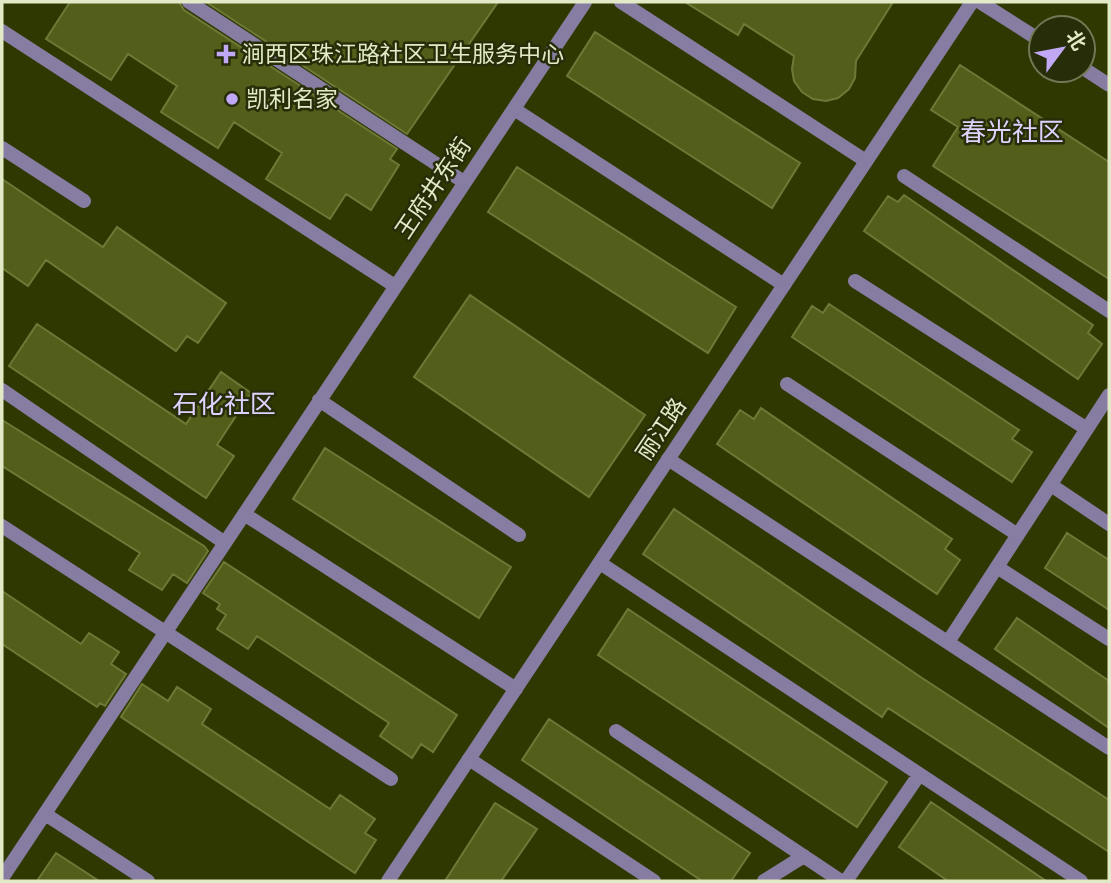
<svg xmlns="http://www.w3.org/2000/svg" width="1111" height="883" viewBox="0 0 1111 883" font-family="Inter,'Noto Sans SC',sans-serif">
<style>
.building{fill:#525e1a;stroke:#6c7937;stroke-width:2}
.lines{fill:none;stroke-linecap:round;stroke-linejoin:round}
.service{stroke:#877ca2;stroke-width:14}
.pedestrian{stroke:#877ca2;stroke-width:14}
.minor{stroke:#877ca2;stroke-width:14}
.poi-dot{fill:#c0a8f4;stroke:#272d09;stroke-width:2.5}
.labels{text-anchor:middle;stroke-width:5;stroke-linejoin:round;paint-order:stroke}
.poi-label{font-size:23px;fill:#e1e9c7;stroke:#272d09;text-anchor:start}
.street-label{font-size:23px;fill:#e1e9c7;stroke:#272d09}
.quarter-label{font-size:26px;fill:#dfd2fe;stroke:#272d09}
</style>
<rect width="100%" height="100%" fill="#303802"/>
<path class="building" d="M70,2h109l5,8 213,139 -7,10 9,6 -28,45 -25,-16 -16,25 -64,-40 16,-26 -48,-31 -16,26 -57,-36 16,-26 -49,-32 -17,26 -65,-41z
M206,2h292l-91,132z
M685,2h208l-37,59 -1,17 -6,11 -11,9 -12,3 -13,-2 -11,-7 -8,-11 -2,-12 2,-13 -50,-32 -6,11z
M595,32l205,131 -28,45 -205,-132z
M960,65l149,97v117l-176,-113 25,-39 -27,-17z
M517,167l219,140 -28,46 -220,-141z
M2,179l101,68 14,-20 109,76 -28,40 -11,-7 -11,15 -130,-91 -18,26 -26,-18z
M904,195l189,130 -5,8 14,11 -24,35 -214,-148 24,-35 10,6z
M470,295l175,120 -56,82 -175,-120z
M829,304l190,126 -7,9 20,13 -20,30 -220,-145 20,-31 11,7z
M37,324l149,100 35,-52 30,21 -34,52 17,11 -28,42 -197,-132z
M761,408l191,131 -7,10 15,11 -23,34 -220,-150 23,-34 14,9z
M2,420l202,126 4,5 -21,32 -14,-9 -11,16 -33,-20 11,-17 -138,-87z
M325,448l186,119 -32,51 -186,-119z
M674,509l248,169 187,122v52l-221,-144 -6,9 -239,-163z
M1067,533l42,27v50l-64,-42z
M224,562l233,153 -24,37 -12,-8 -9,14 -32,-22 9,-13 -132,-87 -9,13 -31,-20 9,-14 -9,-6 3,-5 -17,-11z
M2,591l79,53 8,-11 30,19 -8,12 15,10 -21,32 -5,-3 -3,4 -95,-63z
M628,609l259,173 -30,45 -259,-172z
M1017,618l92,63v47l-114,-79z
M142,684l26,17 9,-14 34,22 -9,15 128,85 10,-14 35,24 -10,14 11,7 -21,33 -234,-156z
M549,719l201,134 -19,28h-29l-180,-121z
M931,802l115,79h-98l-49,-34z
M495,803l42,26 -36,52h-56z
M56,853l43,28h-62z"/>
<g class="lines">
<path class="service" d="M621,2l245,159
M980,2l61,39
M2,31l393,255
M1083,68l26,17
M514,109l270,176
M2,148l82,53
M904,176l205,135
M855,281l232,148
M787,384l231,151
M2,390l223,153
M319,400l200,135
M668,459l441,289
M1051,485l58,39
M244,514l272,175
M2,526l389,253
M600,563l481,318
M997,567l112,72
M948,642l161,-247
M616,731l225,150
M469,759l185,122
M45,814l103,67
M2,878l583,-876
M764,881l40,-25
M846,881l73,-106"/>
<path class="pedestrian" d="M189,2l275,180"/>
<path class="minor" d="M388,881l584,-879"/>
</g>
<g class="poi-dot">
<path d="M222.5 43.5h7v7h7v7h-7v7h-7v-7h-7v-7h7z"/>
<circle cx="232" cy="99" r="7"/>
</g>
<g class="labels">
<g class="poi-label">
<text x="242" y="62">涧西区珠江路社区卫生服务中心</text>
<text x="246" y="107">凯利名家</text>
</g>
<g class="street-label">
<text transform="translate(433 188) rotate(-56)" y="8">王府井东街</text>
<text transform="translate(661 429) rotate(-56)" y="8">丽江路</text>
</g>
<g class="quarter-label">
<text x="1012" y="141">春光社区</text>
<text x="224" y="413">石化社区</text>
</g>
</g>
<rect width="1111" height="883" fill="none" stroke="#e1e9c7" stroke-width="7"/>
<g transform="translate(1062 49) rotate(58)"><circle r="33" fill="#272d09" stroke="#717855" stroke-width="2"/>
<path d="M0-5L12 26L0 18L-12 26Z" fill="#c0a8f4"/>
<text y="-10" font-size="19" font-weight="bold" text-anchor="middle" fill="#e1e9c7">北</text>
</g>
</svg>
